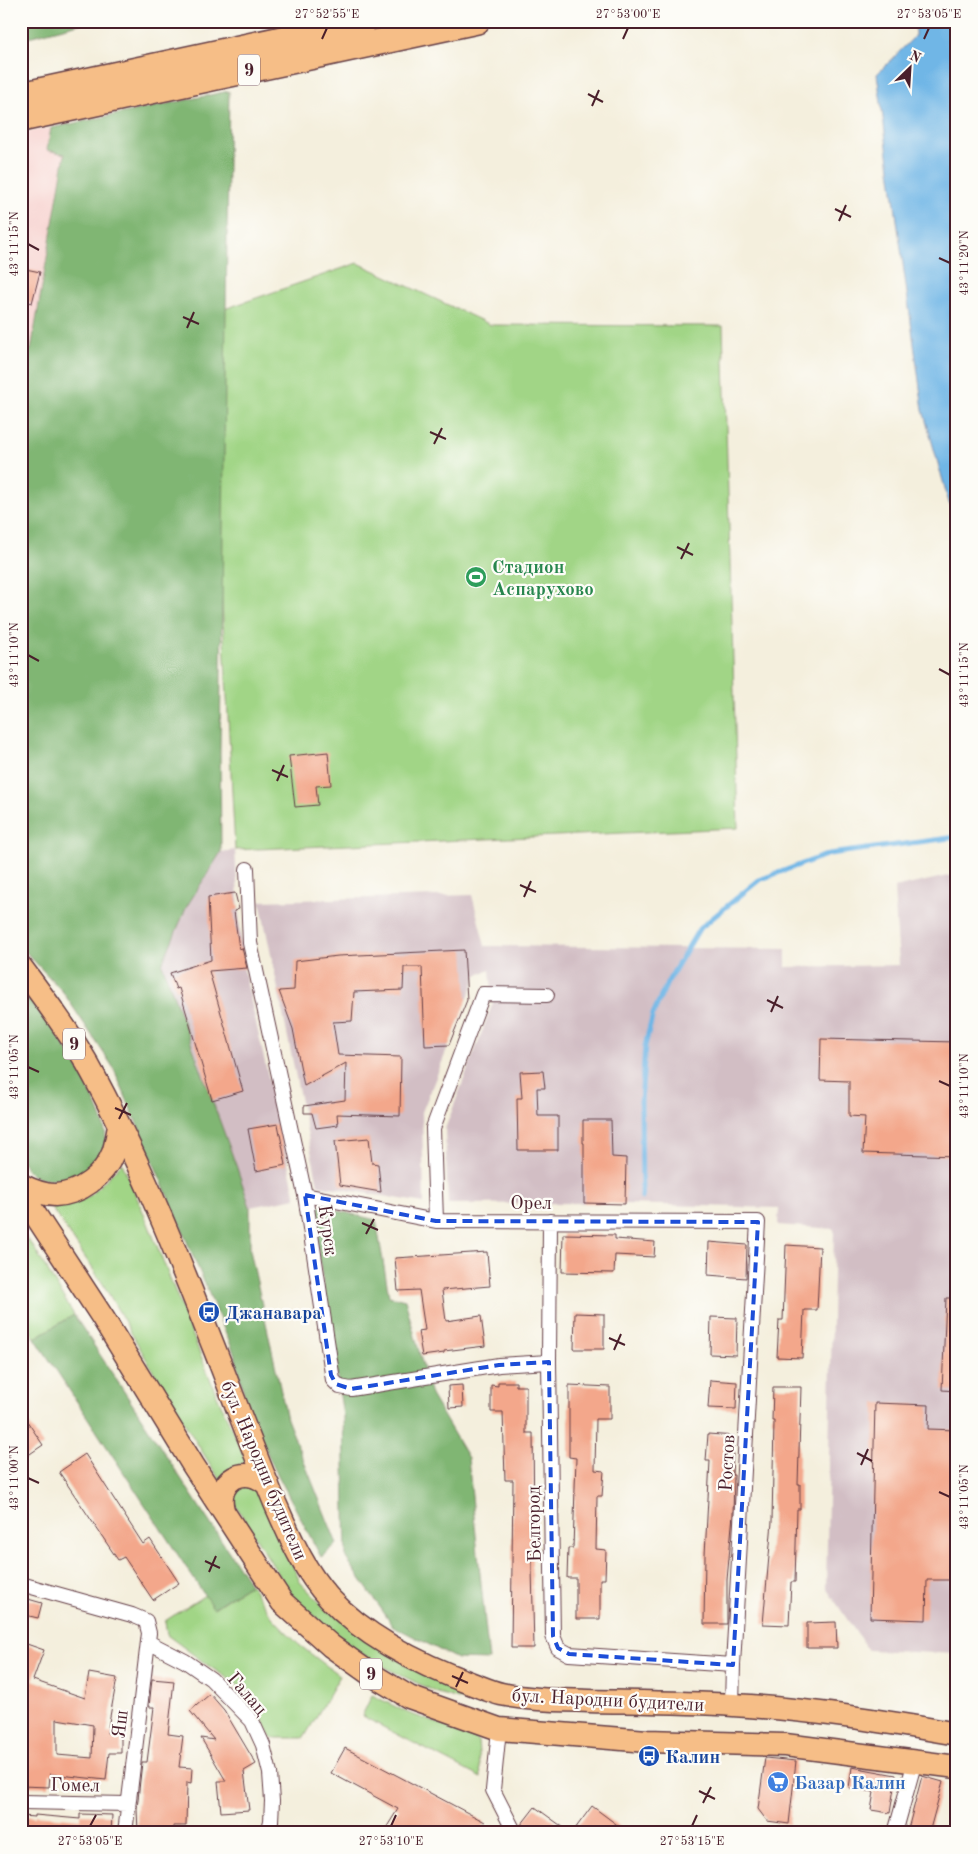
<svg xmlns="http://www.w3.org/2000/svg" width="978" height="1854" viewBox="0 0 978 1854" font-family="'Old Standard TT',serif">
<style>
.built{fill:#f7d0ce}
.industrial{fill:#d2bec4}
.green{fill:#a1d586;stroke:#767a58}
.forest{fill:#80b673;stroke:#656a4f}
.water{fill:#6fb6e6;stroke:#5c6a88}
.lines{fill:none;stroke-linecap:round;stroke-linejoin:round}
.stream{stroke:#6fb6e6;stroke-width:5}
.building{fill:#f3a78b;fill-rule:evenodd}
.street-casing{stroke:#643e46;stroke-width:16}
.primary-casing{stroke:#643e46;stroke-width:25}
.highway-casing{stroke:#643e46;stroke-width:28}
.street{stroke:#fff;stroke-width:14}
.primary{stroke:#f6be87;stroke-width:22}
.highway{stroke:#f6be87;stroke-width:25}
.marked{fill:none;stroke:#1d4ed8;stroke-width:4;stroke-dasharray:10 6;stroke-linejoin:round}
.ticks{fill:none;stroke:#4a1f2b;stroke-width:2}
.labels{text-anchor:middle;stroke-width:4.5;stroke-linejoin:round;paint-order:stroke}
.shield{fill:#fdfcf7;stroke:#806168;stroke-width:1}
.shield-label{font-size:18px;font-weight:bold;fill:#4a1f2b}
.leisure-label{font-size:19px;font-weight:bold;fill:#27864d;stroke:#fdfcf7;text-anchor:start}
.street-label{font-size:19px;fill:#4a1f2b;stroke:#fdfcf7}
.transit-label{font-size:19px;font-weight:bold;fill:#164399;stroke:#fdfcf7;text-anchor:start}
.shop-label{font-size:19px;font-weight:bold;fill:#366cbe;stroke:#fdfcf7;text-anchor:start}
.neatline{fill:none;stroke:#4a1f2b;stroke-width:2}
.ticks-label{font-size:12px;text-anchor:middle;fill:#4a1f2b}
</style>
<rect width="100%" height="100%" fill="#fdfcf7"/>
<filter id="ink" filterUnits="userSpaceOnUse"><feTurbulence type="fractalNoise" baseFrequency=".02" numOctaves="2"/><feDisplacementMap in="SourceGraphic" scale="10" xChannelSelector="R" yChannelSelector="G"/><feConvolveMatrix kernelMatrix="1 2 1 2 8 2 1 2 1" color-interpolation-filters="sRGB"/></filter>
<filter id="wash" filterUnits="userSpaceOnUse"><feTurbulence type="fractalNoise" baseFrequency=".0096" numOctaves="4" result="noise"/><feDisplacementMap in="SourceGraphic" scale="20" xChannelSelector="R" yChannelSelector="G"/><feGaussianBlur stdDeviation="1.12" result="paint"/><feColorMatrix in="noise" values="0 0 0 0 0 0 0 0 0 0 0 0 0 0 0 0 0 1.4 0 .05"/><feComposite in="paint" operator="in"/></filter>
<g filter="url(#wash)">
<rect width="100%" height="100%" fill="#f4efdd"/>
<path class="built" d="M51,128l-4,22 18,3 -34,197 -10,-1v-216z"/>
<path class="industrial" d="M235,850l7,112 54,236 -46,9 -14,-42 -74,-201 25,-58 34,-54z
M957,874v780l-89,-4 -42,-62 8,-359 -56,-4 1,-17 -195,-5 -136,1 -3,-75 48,-126 -3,-33 -13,5 -55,137 2,91 -106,-18 -58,-284 212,-6 13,51 301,3v18l113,-2 -5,-77z"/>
<path class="green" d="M358,263l133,62 232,1 15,502 -503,22 -28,-535z
M122,1163l25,58 68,170 85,191 26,27 152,88 4,9 -44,-13 -48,-23 -36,-21 -32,-26 -30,-27 -125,-201 -64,-111 -54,-80 21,1 21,-10z
M21,1231l13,17 40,67 -39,23 -14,-21z
M250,1584l22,33 26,27 42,32 -36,62h-33l-21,-45 -44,-29 -39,-29 -2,-14 40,-26 9,13z
M372,1695l36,18 65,23 5,5 3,37 -119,-62z"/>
<path class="forest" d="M21,21h69l-69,18z
M229,91l-9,659 1,102 -34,54 -25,58 74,201 14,42v43l37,169 50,125 -16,13 -50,-95 -25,-59 -11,-48 -122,-288 -50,-75 -42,-45v-598l10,1 34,-196 -18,-4 4,-22z
M21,986c28,35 54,71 72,112 5,11 10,21 12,33 2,11 -3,26 -11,35 -12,12 -51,20 -64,7 -4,-4 -6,-9 -9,-13z
M311,1204l65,16 13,76 16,4 26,95 37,63 21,202 -32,-1 -64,-33 -47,-68 -3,-142z
M74,1315l176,269 -37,24 -178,-270z"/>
<path class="water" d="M915,21h42v510l-34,-121 -46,-336 38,-38z"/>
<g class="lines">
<path class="stream" d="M642,1198l-1,-96 4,-56 8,-32 14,-31 32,-54 60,-49 70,-26 128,-17"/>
</g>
<g id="blocks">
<path class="building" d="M21,268l19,4 -8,31 -11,-3z
M328,752l3,33 -15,1 2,19 -23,2 -6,-51z
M235,893l4,16 -5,2 5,38 3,-1 5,20 -38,3 34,120 -31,9 -33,-112 -3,1 -6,-16 41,-13 -3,-63z
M464,950l3,50 -18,45 -24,1 -3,-79h-18l-1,23 -49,2 -2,29 -19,1 5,33 63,2 -1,59 -63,-2 1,11 -22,3 -4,-15h-8v-7l41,-6 1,-37 -42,23 -11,-57 -14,-38 15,-1 1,-29 43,-5z
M821,1039l136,3v114l-94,-3 2,-36 -16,-1v-35l-29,-1z
M543,1071l2,17h-8l1,28h20v34h-40l-1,-52h5l-2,-26z
M583,1120h28l1,37 14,1 -1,46 -41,-1v-60h-1z
M278,1124l8,41 -30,6 -8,-42z
M369,1138l3,25 6,1 3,28 -41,-7 -5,-44z
M563,1234l52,1v4l40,3 -1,15 -39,-2 -1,18 -52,-1z
M709,1242l38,3 -1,33 -38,-3z
M786,1245l34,2 -3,63h-13l-2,48 -25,-1 2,-37h4z
M487,1252l3,34 -48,4 4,31 35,-5 4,30 -41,5v2l-22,3 -4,-25 7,-1 -6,-40 -21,1 -3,-33z
M946,1298h11v93l-15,-1z
M575,1313l29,1v35h-30z
M711,1317l26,1 -1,37 -26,-1z
M710,1380l27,2 -1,27 -28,-1z
M498,1382h18v4h10v47h7l1,96h-3l3,119h-23l2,-168h-8l-2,-68h-12v-27l7,1z
M462,1385l1,22 -14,1 -1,-22z
M569,1385l41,2v32h-14l-1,51 9,1 -2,25h-5l-1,53 10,1 -1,29h-5v40h-24v-41h-9l1,-30h5l3,-90 -7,-1z
M773,1387h28l-3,97h2v25h-3l-2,73h-4l-2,43 -26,-1 9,-102 2,-101h-2z
M875,1403l54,2 -1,24 29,1v150h-30l-1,40 -56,-2z
M21,1412l22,33 -22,15z
M708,1434l26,2 -2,39h2l-1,39 -6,66v44h-23l1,-69 5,-94h-4z
M85,1454l58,90 7,-5 29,44 -26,17 -29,-43 -6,3 -59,-88z
M28,1599l14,4 -4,15 -13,-3z
M836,1622l1,26h-30v-25z
M21,1642l23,8 -11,30 52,18 4,-25 28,5 -10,55 14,1v19h-12l-3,27 -56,-6 -1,13 -28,-1zM57,1719l36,6 -1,33 -35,-3z
M152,1679l22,2 -6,53 15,2 -4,31 13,1 -1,15 -4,-1 -1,44h-13v7h-35l-1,-24 5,-47h5l7,-55h-5z
M210,1694l14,16 32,54 -12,7 5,39 -28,2 -3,-31h8l-25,-43 13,2 -24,-29z
M345,1748l140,74 -6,11h-96l15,-24 -67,-36z
M765,1758l31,3 -7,63 -22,-3 -9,-12z
M852,1767l44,8 -6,38 -19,-3 3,-18 -25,-4z
M922,1776l21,6 -14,51h-22z
M592,1806l36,27h-56z
M535,1807l36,26h-47l-3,-8z
M80,1814l32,1 -1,18h-90v-17l14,1v-2l45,4z"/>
</g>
</g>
<g filter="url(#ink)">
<use href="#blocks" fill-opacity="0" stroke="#643e46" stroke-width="1"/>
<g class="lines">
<g class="street-casing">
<path id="street" d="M247,869l3,74 55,252 28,185 7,7 11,2 148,-24 50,-3
M305,1195l131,26 322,1 -25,443 -1,40
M436,1221l-3,-93 50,-134 64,1
M550,1221l-1,141 4,274 5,12 11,6 164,11
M21,1584l111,31 14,6 3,12 -24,200
M148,1642l37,19 26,18 41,42 11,24 7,28 2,28 -1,20 -3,12
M499,1729l-6,61 22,43
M21,1802l107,2
M895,1833l20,-72"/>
</g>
<g class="primary-casing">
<path id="primary" d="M21,967c23,31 47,63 66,96 52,94 94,201 133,300 18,47 36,94 55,140 15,34 29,68 54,95 38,41 94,68 146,87 8,3 17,7 26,9 29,6 59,6 88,7 48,1 96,1 144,4 75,4 150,16 224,29
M21,1185c10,5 22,10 34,10 25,-1 49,-19 58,-42 3,-8 4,-18 6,-26
M21,1193l82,125 90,147 89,137 49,44 38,27 40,24 90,32 148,12 138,4 172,22
M223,1510c-8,-30 22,-47 45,-25"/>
</g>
<g class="highway-casing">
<path id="highway" d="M21,95l344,-74
M21,119l456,-98"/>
</g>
<use href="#street" class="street"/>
<use href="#primary" class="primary"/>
<use href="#highway" class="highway"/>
</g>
</g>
<path class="marked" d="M305,1195l131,26 322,1 -25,443 -164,-11 -11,-6 -5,-12 -4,-274 -50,3 -148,24 -15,-5 -5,-9z"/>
<path class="ticks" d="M322,39l5,-11M623,39l5,-11M924,39l5,-11M588,94l15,8M592,106l7,-16M835,209l16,8M839,221l7,-16M28,244l11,6M939,258l11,5M183,317l16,7M187,328l7,-16M430,432l16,7M434,444l8,-16M677,547l16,8M681,559l8,-16M28,655l11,6M939,669l11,6M272,770l16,7M277,781l7,-16M520,885l16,7M524,897l7,-16M767,1000l16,8M771,1012l7,-16M28,1067l11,5M939,1081l11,5M115,1108l16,7M119,1119l8,-16M362,1223l16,7M366,1234l8,-15M609,1338l16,7M614,1350l7,-16M857,1453l15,8M861,1465l7,-16M28,1478l11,5M939,1492l11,5M205,1561l15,7M209,1572l7,-16M452,1676l16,7M456,1687l7,-15M699,1791l16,8M703,1803l8,-16M90,1826l6,-11M391,1826l5,-11M692,1826l5,-11"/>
<defs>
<g id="stadium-disc" transform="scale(1.125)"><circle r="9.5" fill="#2e9e5b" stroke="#fdfcf7"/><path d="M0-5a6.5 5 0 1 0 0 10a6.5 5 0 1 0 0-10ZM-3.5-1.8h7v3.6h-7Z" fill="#fff"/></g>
<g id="bus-disc" transform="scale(1.125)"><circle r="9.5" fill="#1a4fb4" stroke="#fdfcf7"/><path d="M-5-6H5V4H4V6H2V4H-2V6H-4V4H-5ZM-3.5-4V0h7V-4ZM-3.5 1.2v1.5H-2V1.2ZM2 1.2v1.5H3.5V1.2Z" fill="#fff"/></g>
<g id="supermarket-disc" transform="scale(1.125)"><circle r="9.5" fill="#3f7fe0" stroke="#fdfcf7"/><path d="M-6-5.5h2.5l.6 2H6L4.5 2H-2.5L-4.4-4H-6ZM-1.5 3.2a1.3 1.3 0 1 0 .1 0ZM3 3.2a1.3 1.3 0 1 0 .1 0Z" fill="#fff"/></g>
</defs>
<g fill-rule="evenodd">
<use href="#stadium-disc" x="476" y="577"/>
<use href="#bus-disc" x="209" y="1312"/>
<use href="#bus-disc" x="649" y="1756"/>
<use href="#supermarket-disc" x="778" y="1782"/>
</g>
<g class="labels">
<g class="shield">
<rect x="238" y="54.5" width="22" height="31" rx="4"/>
<rect x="63" y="1028.5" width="22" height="31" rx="4"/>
<rect x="360" y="1658.5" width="22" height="31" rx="4"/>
</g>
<g class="shield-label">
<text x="249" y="76">9</text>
<text x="74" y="1050">9</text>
<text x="371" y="1680">9</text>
</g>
<g class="leisure-label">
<text x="492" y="573">Стадион<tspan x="492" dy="22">Аспарухово</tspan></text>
</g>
<g class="street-label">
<text x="531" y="1209">Орел</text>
<text transform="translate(329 1230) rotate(82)" y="7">Курск</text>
<text transform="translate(726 1463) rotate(-87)" y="7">Ростов</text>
<text transform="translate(265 1470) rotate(67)" y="7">бул. Народни будители</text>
<text transform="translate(533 1524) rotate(-91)" y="7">Белгород</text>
<text transform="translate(248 1693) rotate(49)" y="7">Галац</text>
<text transform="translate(608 1699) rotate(3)" y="7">бул. Народни будители</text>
<text transform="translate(119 1724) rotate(-83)" y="7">Яш</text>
<text transform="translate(75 1784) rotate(1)" y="7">Гомел</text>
</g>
<g class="transit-label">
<text x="225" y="1319">Джанавара</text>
<text x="665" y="1763">Калин</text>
</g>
<g class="shop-label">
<text x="794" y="1789">Базар Калин</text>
</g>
</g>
<rect width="978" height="1854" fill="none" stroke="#fdfcf7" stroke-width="55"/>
<g transform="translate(910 68) rotate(25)" stroke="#fdfcf7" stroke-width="4" paint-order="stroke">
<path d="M0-4L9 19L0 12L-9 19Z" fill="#4a1f2b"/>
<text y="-8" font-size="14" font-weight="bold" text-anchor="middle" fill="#4a1f2b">N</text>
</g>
<rect x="28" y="28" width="922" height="1798" class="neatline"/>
<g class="ticks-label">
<text x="327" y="18">27°52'55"E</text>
<text x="628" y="18">27°53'00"E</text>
<text x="929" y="18">27°53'05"E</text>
<text transform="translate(14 244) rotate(-90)" y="4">43°11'15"N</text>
<text transform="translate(964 263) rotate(-90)" y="4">43°11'20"N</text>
<text transform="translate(14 655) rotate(-90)" y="4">43°11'10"N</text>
<text transform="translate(964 675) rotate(-90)" y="4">43°11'15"N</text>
<text transform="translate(14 1067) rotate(-90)" y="4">43°11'05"N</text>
<text transform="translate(964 1086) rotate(-90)" y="4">43°11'10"N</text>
<text transform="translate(14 1478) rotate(-90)" y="4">43°11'00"N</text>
<text transform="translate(964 1497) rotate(-90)" y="4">43°11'05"N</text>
<text x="90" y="1845">27°53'05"E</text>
<text x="391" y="1845">27°53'10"E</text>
<text x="692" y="1845">27°53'15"E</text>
</g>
</svg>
